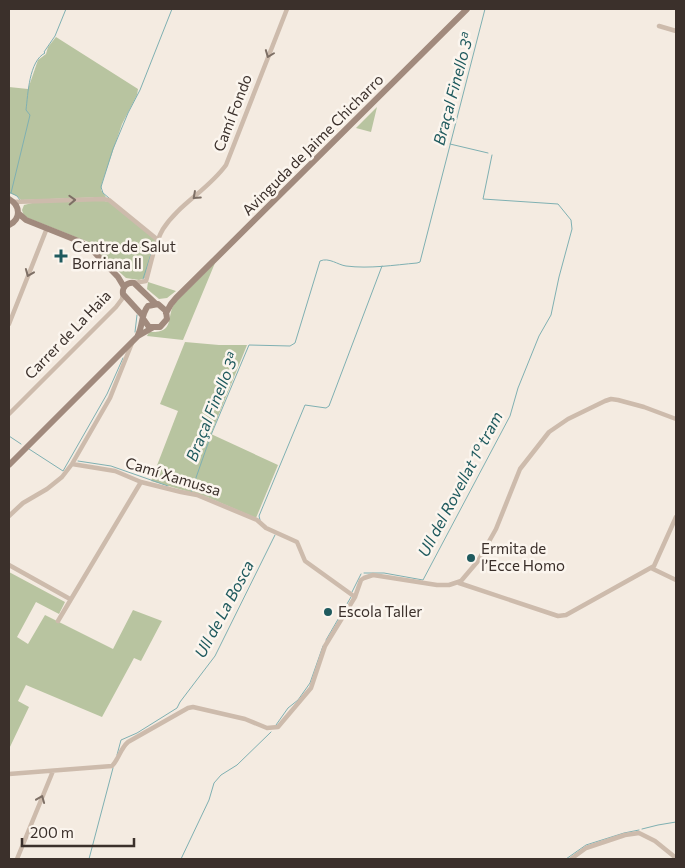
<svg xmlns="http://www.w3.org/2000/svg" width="685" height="868" viewBox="0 0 685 868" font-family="Commissioner,sans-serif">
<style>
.green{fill:#b8c4a0}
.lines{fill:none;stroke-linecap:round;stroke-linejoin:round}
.stream{stroke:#7fb0b2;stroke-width:1}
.street{stroke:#cdbbac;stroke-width:4.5}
.secondary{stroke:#a18a7d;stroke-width:6}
.oneway{stroke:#7d6f65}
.poi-dot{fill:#1f5a5e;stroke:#fbf5ee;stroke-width:2}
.labels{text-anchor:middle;stroke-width:5;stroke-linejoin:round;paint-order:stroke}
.street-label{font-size:15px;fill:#3b302b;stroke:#fbf5ee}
.poi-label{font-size:15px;fill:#3b302b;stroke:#fbf5ee;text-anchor:start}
.water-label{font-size:16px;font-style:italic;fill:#1f5a5e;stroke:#fbf5ee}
</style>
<rect width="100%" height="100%" fill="#f4ebe1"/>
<path class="green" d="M56,37l82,52 -1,6 -15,29 -20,59 -1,7 5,7 -85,3 -4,-4 -8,-3v-106l19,2 10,-29 8,-6 2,-7z
M377,107l-6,25 -15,-4z
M100,200l9,2 47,38 -11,38 -6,2 -13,-2 -40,-37 -58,-23 -4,-2 -2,-6 2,-5 8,-2z
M215,263l-32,77 -36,-4 2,-4c26,1 17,-13 25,-28z
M148,282l28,9 -9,7 -8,1 -12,-10z
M185,342l34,3h28l-36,89 67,31 -22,53 -49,-21 -56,-16 27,-70 -18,-7z
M9,572l56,30 -6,12 -23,-12 -19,35 11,7 17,-29 68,34 20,-39 29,11 -21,40 -7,-3 -32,59 -76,-32 -8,16 11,6 -20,42z"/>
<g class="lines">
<path class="stream" d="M450,144l38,9
M9,192l8,4 3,4
M11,193l19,-78 -4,-5c2,-16 3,-49 19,-57l-1,-1 11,-16 11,-27
M109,198l-6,-5 -2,-6 12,-38 15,-36 12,-23 32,-81
M143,279l9,-28
M135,332l2,-17
M9,436l12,8
M29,449l34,22 44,-77 16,-36
M78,461l33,5 57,20
M191,492l20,-57 38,-90 41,1 5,-3 25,-82c9,-4 18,4 26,5 24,3 48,-1 71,-3l3,-1 65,-253
M260,520l-1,-4 46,-111 21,3 3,-2 53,-140
M364,573h20l39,7 87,-164 8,-28 21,-52 12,-21 8,-38 13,-48 -1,-9 -13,-16 -75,-5 9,-44
M352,592l9,-18
M326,640l25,-43
M276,725l12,-17 10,-8 12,-17 13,-37
M117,755l4,-15 16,-7 40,-25 3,-6 35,-46 60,-121
M642,829l16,-4 18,-3
M89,859l24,-91
M181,859l28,-59 5,-17 7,-8 16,-10 34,-33
M566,859l20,-14 38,-12 15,-3"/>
<path class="street" d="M659,26l17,5
M13,202l90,-3 6,1 49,40
M134,283l12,-2c5,-17 8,-37 17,-52 16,-25 45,-39 63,-64l61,-156
M9,324l38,-96
M9,414l107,-107 6,-8 1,-5
M72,464l43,7 26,11 40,10 16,3 60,25 9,8 31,14 8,19 50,36
M9,516l14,-13 24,-14 15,-12 10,-13 38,-66 22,-55
M9,565l61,34
M651,568l25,12
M459,583l99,33 8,-1 88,-49 22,-49
M58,621l83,-139
M9,774l103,-8c7,-7 8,-17 16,-24l60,-34 5,-1 52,12 22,9 11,-1 33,-39 14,-42 30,-49 6,-17 3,-2 9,-3 64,10h12l12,-4 17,-20 18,-32 24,-60 29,-37 19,-13 37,-18 6,-2 7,1 26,7 32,12
M17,859l36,-88
M571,859l15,-11 39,-13 14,-2 16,8 21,17"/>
<path class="secondary" d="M9,199c12,7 12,20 0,26
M18,213l8,7 55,22 14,11 23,24 6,10
M166,313l5,-9 5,-6 291,-289
M143,316l-20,-22c-1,-7 4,-12 11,-11l22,21
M138,335c5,-10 3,-21 10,-29l10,-2 8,7 1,8 -7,8h-11l-5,-7
M9,465l129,-129 14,-8"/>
</g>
<defs><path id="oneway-chevron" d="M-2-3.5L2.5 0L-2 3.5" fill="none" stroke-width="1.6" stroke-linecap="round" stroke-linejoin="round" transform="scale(1.25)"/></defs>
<g class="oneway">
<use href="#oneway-chevron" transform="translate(269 54) rotate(111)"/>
<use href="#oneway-chevron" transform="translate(196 196) rotate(138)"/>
<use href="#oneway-chevron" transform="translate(72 200) rotate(-2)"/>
<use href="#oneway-chevron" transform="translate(29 273) rotate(112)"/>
<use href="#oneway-chevron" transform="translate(41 799) rotate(-68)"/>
</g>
<g class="poi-dot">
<path d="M58.5 248.5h5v5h5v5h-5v5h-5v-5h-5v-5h5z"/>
<circle cx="471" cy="558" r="5"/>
<circle cx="328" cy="612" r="5"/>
</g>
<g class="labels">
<g class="street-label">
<text transform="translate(233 113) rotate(-69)" y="5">Camí Fondo</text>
<text transform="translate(313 145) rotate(-45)" y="5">Avinguda de Jaime Chicharro</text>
<text transform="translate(68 335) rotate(-46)" y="5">Carrer de La Haia</text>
<text transform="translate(173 477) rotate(17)" y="5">Camí Xamussa</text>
</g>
<g class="poi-label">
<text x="72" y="252">Centre de Salut<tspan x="72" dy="17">Borriana II</tspan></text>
<text x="481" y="554">Ermita de<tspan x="481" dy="17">l’Ecce Homo</tspan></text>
<text x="338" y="617">Escola Taller</text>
</g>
<g class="water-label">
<text transform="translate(453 89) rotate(-75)" y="6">Braçal Finello 3ª</text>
<text transform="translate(212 407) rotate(-68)" y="6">Braçal Finello 3ª</text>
<text transform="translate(460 484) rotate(-62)" y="6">Ull del Rovellat 1º tram</text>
<text transform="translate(224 609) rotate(-62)" y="6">Ull de La Bosca</text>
</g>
</g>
<rect width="685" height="868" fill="none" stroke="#3b302b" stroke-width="20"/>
<path d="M22 838v8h112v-8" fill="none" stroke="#3b302b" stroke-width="2.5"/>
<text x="30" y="838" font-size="15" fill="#3b302b" stroke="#fbf5ee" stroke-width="4" paint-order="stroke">200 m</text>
</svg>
